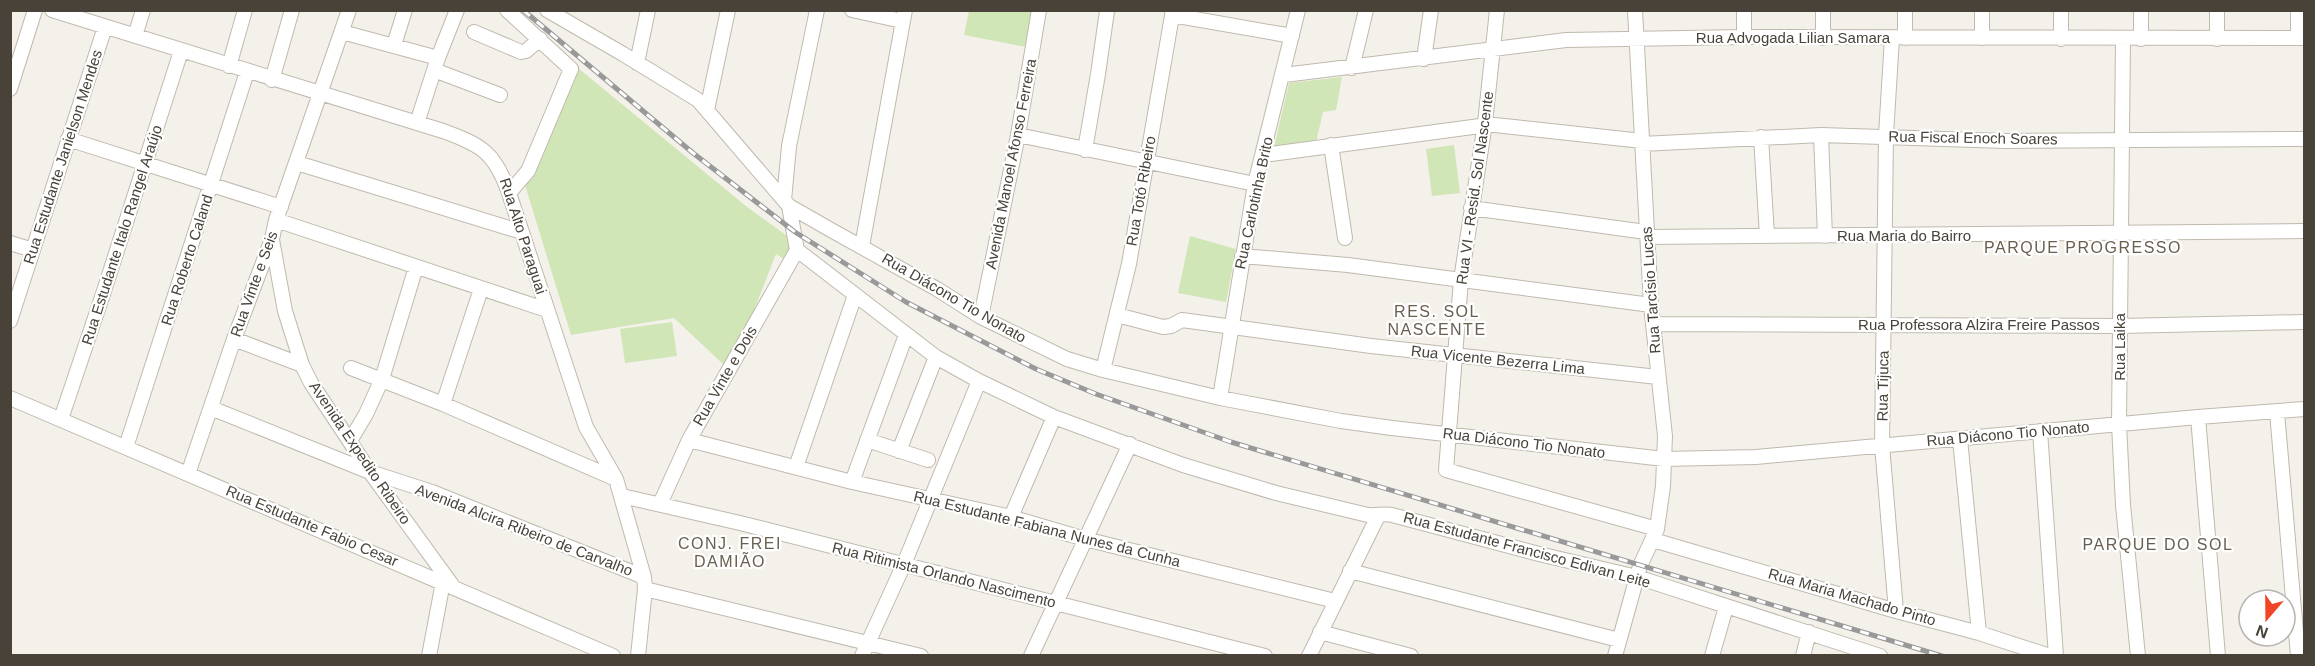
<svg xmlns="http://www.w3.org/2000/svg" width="2315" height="666" viewBox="0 0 2315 666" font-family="Arial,sans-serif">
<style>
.green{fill:#d0e6b6}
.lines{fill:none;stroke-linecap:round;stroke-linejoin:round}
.minor-casing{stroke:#c0b9ad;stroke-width:16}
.minor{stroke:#fff;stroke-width:14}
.rail-casing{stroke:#999;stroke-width:5}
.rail{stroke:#fff;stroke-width:3;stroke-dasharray:9;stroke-linecap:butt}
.labels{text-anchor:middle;stroke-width:4.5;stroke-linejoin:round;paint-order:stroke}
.street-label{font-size:15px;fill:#484239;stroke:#fff}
.neighbourhood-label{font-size:16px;letter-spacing:1.5px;fill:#6b6050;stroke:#fff}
</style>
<rect width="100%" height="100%" fill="#f4f1eb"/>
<path class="green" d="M969,11h63l-6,36 -62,-12z
M578,68l169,139 43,31 1,11 -6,11 -9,-6 -26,66 -26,45 -50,-47 -103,17 -46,-150 8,-7z
M1342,77l-6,33 -13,2 -7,30 -42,5 15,-64z
M1454,145l6,48 -28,3 -6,-47z
M1190,236l46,13 -10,53 -48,-9z
M672,322l5,34 -52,7 -5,-34z"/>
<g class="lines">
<g class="minor-casing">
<path id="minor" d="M52,10l391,121c39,14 52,22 66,62l77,234 30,52 28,98 1,12 -7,67
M507,10l64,59 -43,102 -19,22
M547,10l76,44 75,46 91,106 42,24 106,59 44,28 86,42 36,11 117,28 121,23 51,7 272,31 92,-2 442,-40 106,-8
M852,10l50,11
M1497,10l-12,113 -24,157 -15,190 211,59
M1823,10v28
M1905,10v28
M2141,10v29
M2217,10v29
M1172,15l120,21
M342,32l96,26
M474,32l47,20 5,-1 14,-12
M135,36l8,-26
M1744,37v-27
M1892,38l-6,97 -4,310 14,166
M1982,38v-28
M2298,38v-28
M2061,39v-29
M2123,39l-4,385 4,81 15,151
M394,45l11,-35
M1424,59l7,-49
M637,63l11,-53
M229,66l16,-56
M1352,68l14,-58
M434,70l66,25
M1284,75l282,-35 178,-3 560,1
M272,80l20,-70
M10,89l25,-79
M707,110l21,-100
M417,123l21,-65 19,-48
M1018,135l237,49
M1821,135l4,101
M1761,137l6,99
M68,139l213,68
M1642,144l179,-9 185,6 298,-2
M1331,145l14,93
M1085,150l13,-76 9,-63
M1263,155l217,-29 6,-2 156,17
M297,163l225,69
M784,200l5,-54 28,-136
M789,206l8,44
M1471,208l175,24
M276,220l271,90
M1647,237l657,-6
M272,240l13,71 17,54 9,18 59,89 82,113
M10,243l23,7
M862,246l43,-236
M797,250l139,107 43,24 75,36 129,48 93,28 92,22c9,1 16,-2 24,0l147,39 98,23 243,79
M1242,256l106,9 303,40
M1117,315l46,12 8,-1 11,-6 189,26 287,31
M981,317l37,-182 21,-125
M10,321l95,-294
M1653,324l467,2 184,-4
M234,339l68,26
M351,368l92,36 173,75
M1103,370l26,-106 44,-254
M10,398l603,258
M1220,398l35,-214 43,-174
M443,404l38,-115
M211,408l159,64 62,20 212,85
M2277,412l21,244
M2198,417l20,239
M61,419l42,-125 78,-243
M2040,431l16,225
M1960,439l19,194
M689,440l163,42 159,35 74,22 250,62
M867,440l61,20
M350,441l16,-27 16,-35 34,-112
M126,447l121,-375
M899,451l37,-94
M796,467l59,-172
M188,474l46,-135 38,-100 4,-19 73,-210
M852,482l54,-147
M622,496l118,27 525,133
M660,504l29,-64 108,-190
M1011,517l43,-100
M1653,540l243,71 83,22 71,23
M1350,571l269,69
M645,589l276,67
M1320,632l91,24
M429,656l14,-74
M862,656l42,-92 75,-183
M1031,656l99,-212
M1309,656l69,-140
M1615,656l25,-90 17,-37 6,-43 2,-50 -14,-131 -16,-295
M1712,656l14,-49
M1803,656l6,-24"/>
</g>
<use href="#minor" class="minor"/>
<g class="rail-casing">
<path id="rail" d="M523,10l170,143 102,79 111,70 130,67 60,25 135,48 711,214"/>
</g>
<use href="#rail" class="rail"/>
</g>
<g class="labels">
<g class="street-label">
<text x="1793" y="43">Rua Advogada Lilian Samara</text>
<text transform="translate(1973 138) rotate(1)" y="5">Rua Fiscal Enoch Soares</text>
<text transform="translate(63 157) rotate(-72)" y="5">Rua Estudante Janielson Mendes</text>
<text transform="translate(1011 164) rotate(-79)" y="5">Avenida Manoel Afonso Ferreira</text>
<text transform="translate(1475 188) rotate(-82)" y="5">Rua VI - Resid. Sol Nascente</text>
<text transform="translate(1141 191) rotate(-80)" y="5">Rua Totó Ribeiro</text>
<text transform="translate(1254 203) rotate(-78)" y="5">Rua Carlotinha Brito</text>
<text transform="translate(122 235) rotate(-72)" y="5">Rua Estudante Italo Rangel Araújo</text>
<text transform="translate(523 236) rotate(72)" y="5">Rua Alto Paraguai</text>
<text x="1904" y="241">Rua Maria do Bairro</text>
<text transform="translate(187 260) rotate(-72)" y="5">Rua Roberto Caland</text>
<text transform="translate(254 284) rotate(-70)" y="5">Rua Vinte e Seis</text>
<text transform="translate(1651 290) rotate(-94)" y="5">Rua Tarcísio Lucas</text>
<text transform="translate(954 298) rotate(30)" y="5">Rua Diácono Tio Nonato</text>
<text x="1979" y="330">Rua Professora Alzira Freire Passos</text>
<text transform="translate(2120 347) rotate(-90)" y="5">Rua Laika</text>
<text transform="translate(1498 360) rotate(6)" y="5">Rua Vicente Bezerra Lima</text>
<text transform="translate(725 376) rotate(-60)" y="5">Rua Vinte e Dois</text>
<text transform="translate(1883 386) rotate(-89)" y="5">Rua Tijuca</text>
<text transform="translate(2008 434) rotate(-5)" y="5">Rua Diácono Tio Nonato</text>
<text transform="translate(1524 443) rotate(7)" y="5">Rua Diácono Tio Nonato</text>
<text transform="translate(360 453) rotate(56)" y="5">Avenida Expedito Ribeiro</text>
<text transform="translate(312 526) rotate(23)" y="5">Rua Estudante Fabio Cesar</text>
<text transform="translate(1047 529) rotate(14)" y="5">Rua Estudante Fabiana Nunes da Cunha</text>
<text transform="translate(524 530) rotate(21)" y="5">Avenida Alcira Ribeiro de Carvalho</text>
<text transform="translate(1527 550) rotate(15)" y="5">Rua Estudante Francisco Edivan Leite</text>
<text transform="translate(944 575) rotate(14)" y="5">Rua Ritimista Orlando Nascimento</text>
<text transform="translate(1852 597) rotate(16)" y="5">Rua Maria Machado Pinto</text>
</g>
<g class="neighbourhood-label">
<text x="2083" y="253">PARQUE PROGRESSO</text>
<text x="1437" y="317">RES. SOL<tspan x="1437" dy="18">NASCENTE</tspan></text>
<text x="730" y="549">CONJ. FREI<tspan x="730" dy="18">DAMIÃO</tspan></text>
<text x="2158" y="550">PARQUE DO SOL</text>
</g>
</g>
<rect width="2315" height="666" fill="none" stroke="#484239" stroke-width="24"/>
<g transform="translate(2267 618) rotate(200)"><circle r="28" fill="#ffffff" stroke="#b6b3b0" stroke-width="1.5"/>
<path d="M0-4.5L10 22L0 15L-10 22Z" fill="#f04526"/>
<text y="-9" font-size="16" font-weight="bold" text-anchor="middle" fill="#484239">N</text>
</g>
</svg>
